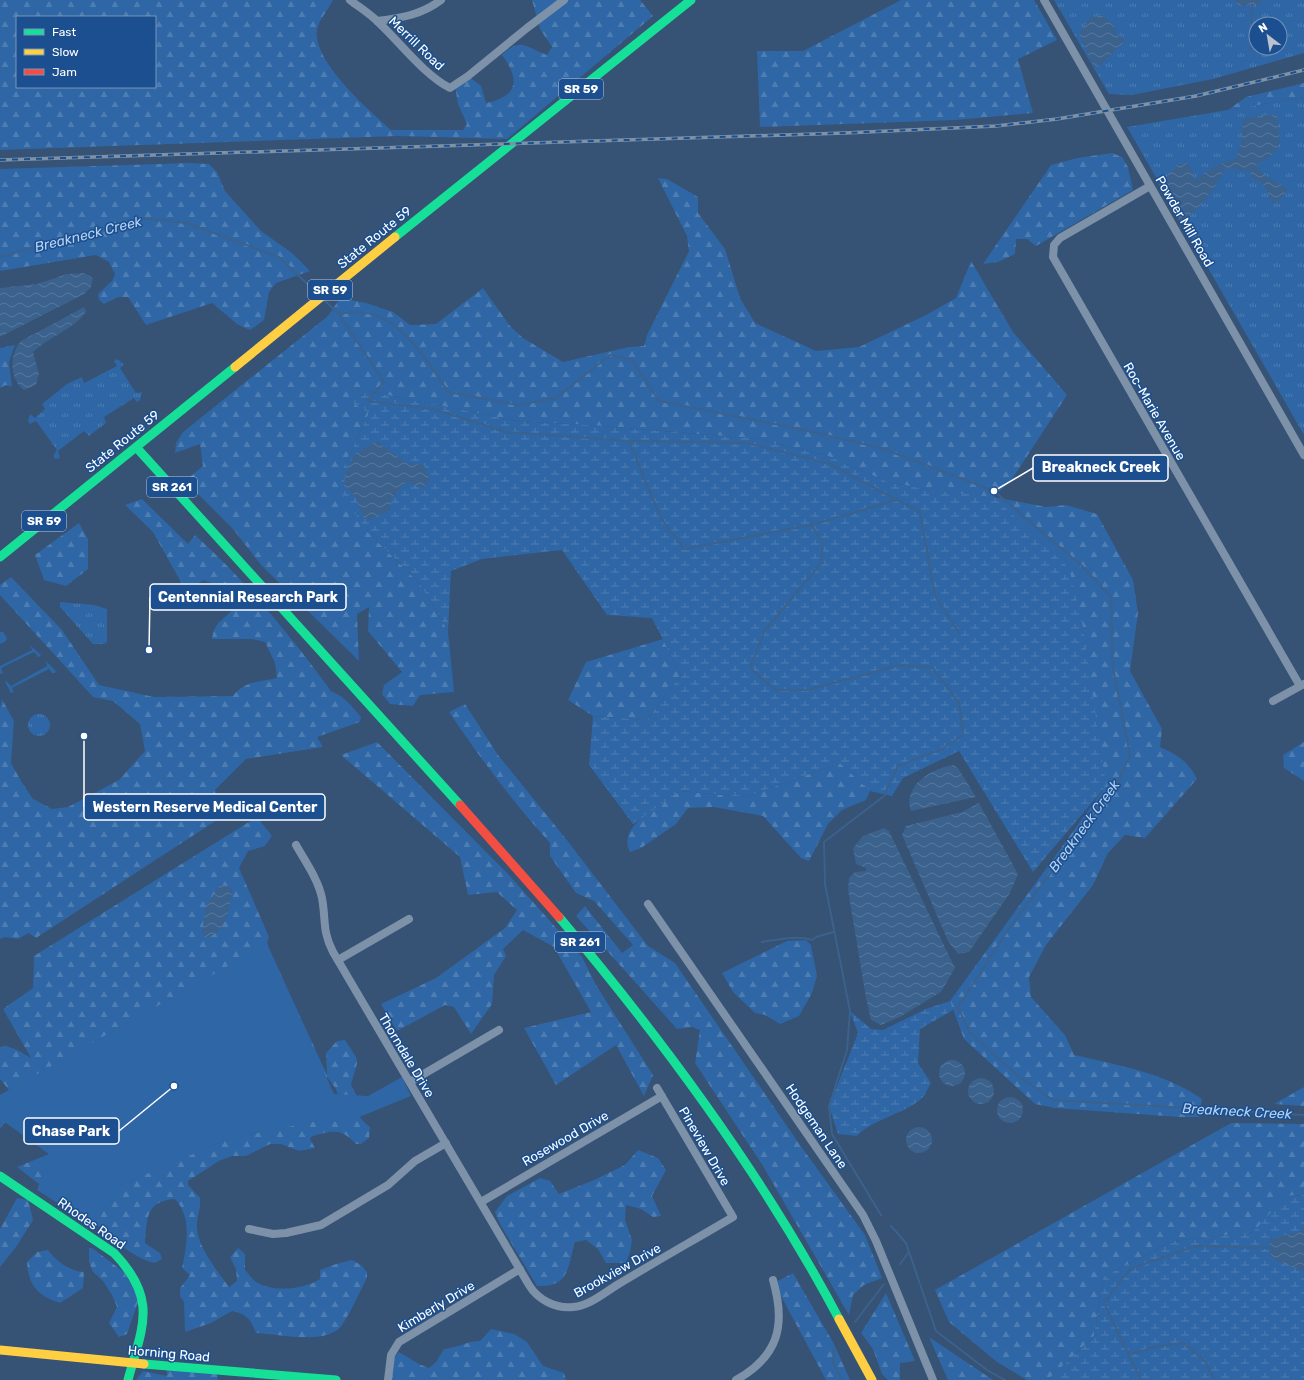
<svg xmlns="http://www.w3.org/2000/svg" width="1304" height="1380" viewBox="0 0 1304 1380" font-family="Rubik,sans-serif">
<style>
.grass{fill:url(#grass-tufts);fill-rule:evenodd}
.forest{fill:url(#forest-firs);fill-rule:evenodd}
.wetland{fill:url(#wetland-marsh)}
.green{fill:#2f66a5}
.water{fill:url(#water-waves)}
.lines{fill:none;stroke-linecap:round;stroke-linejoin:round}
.stream{stroke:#3b618d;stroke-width:2}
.street{stroke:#7d92a8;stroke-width:8}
.fast{stroke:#16e098;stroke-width:9}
.slow{stroke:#ffcf43;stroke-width:9}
.jam{stroke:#f24e42;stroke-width:9}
.rail-casing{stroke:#7e92a7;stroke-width:3.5}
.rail{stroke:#1b4f8f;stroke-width:2;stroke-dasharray:6;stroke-linecap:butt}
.labels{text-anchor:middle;stroke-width:3;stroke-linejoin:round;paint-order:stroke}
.shield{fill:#1b4f8f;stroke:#bbcadd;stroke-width:1}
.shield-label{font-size:12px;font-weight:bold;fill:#fff}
.street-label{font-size:13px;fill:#fff;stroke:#1b4f8f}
.water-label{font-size:14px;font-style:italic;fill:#b5d3f5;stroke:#1b4f8f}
.leader{fill:none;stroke:#fff;stroke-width:1.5}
.callout-dot{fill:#fff;stroke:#1b4f8f;stroke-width:1.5}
.callout{fill:#1b4f8f;stroke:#fff;stroke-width:1.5}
.callout-label{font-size:14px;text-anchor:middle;font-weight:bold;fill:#fff}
</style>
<defs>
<pattern id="grass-tufts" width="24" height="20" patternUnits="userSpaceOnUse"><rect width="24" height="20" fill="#2f66a5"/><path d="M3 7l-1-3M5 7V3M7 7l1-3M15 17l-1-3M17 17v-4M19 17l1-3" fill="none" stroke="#4e7db2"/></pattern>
<pattern id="forest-firs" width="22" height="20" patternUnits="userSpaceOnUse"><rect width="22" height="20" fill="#2f66a5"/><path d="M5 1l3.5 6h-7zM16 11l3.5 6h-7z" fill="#4e7db2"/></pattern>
<pattern id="wetland-marsh" width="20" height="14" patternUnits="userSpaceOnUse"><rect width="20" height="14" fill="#2f66a5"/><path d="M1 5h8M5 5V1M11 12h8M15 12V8" fill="none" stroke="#4e7db2"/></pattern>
<pattern id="water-waves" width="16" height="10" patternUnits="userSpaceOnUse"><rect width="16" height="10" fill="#3b618d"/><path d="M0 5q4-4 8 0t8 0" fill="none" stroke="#58799e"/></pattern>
</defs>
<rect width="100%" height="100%" fill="#365274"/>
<path class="grass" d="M1054,0h250v53l-91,26 -81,16 -23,-1zM1256,24h24v24h-24z
M1304,97v338l-177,-308z
M117,359l7,5 -4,4 16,25 6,-1 -2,8 -3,2 -3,-4 -30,19 2,6 -17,13 -5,-5 -26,20 2,7 -5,1 -2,-3 4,-6 -21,-29 -6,3 -2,-3 2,-7 5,4 10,-9 -3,-5 25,-20 15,-7 2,6 33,-17 -3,-5z
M60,602l34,3 13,4v33l-3,2h-11l-33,-37z
M28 725a11 11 0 1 1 22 0a11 11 0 1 1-22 0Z"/>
<path class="forest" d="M0,0h333c-4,9 -12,17 -15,26 -11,31 52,85 73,104h72l4,-6 -9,-20 -3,-18 13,-10 13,10 5,17c33,-7 34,-24 16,-48 19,-19 25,-7 45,0l5,-8 -12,-18 -8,-29h108l13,16 -146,123 -109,-3 -398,14zM17,17h138v70h-138z
M901,0h133l23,40 -39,19 15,54 -77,7 -196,7 -3,-76h46z
M1304,83v14l-76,13 18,-13z
M1112,153l10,4 6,10 5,23 -97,56 -9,-7h-11l-1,15 -17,8 -15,2 68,-99 26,-7z
M189,163l20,1 8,8 8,19 36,40 31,22 18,18 -34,12 -7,9 -5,28 -14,10 -13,-6 -25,-21 -66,22 -18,-28h-10l-14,7 -5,-4 -1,-6 14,-13 3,-7 -6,-12 -13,-7 -96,16v-102z
M658,178l9,1 31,18v16l27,36 15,49 15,25 61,28 43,-4 67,-32 30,-17 15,-37 42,71 54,63 -55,84 -18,18 52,10 20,-2 31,9 36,66 5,33 -8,58 32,58 -2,18c18,8 28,14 37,32l-52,59 -20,-3 -17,18 -15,32 -47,60 -17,32 2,20 34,38 9,20c44,10 91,18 128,44l-3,18h-20l-124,-9 -20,-4 -71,-65 -14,-38 156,-215 -176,-296 -42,-8 -60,-26 -69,-17 -156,-13 -85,-5 -151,-30 -16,10 18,12 -27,58 25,60 53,53 28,47 6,61 -34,3 -7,11 -23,-2 -8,-10 2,-9 18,-13 -34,-41 1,-24 -12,7 2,47 -98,-96 -28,-36 -48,-48 18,-15 -3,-22 -25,9 1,-10 7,-11 145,-116 12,-18 26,5 27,9 17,13 26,-1 47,-36 27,38 13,12 40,24 66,-15 15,-1 3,-11 42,-84 -2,-15z
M15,345l-6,17 3,25 -6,-2 -6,3v-40z
M142,499l46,45 7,-9c51,46 96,101 136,156 14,6 21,15 30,26l-1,5 -43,15 6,10 -77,12 -31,31 8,26 -187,122 -7,-5 -11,6 -13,-2 -5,2v-231l2,-9 12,22 -3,42 10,18 12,18 19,10 16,-2 51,-27 26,-29 -5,-27 -27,-23 -20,-4 -93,-102v-10l11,-8 51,53 37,55 55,12 79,-1c11,-15 27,-14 44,-18l-2,-15 -10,-21 -13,-3h-40c3,-22 17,-20 22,-33l-17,-21 -14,-5 -8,6 -13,-2 -29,-52 -28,-27z
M79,523l9,16v30l-22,17 -22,-6 -9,-25z
M0,632h3l4,6 -1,3 -6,3z
M663,639l18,36 -34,45 -54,-4 -25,-16 18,-38z
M465,704l33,51 68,84 82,107 27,17 125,182 65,90 17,43 -18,7 -11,10 -4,20 -86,-149 -68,-103 5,-33 -8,-3 -15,2 -101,-113 9,-10 37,47 11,-8 -39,-44 -18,-8 -26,-37v-13c-37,-41 -70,-85 -101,-131z
M377,742l130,131 75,84 14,28 57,90 -9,21 -28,-51 -60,40 -32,-57 67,-16 -37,-65 -31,-17 -20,19 3,7 -12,19 -2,29 -21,30 -17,-27 -9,-2 -48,26 -16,-27 55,-26 69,-50 12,-18 -20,-18 -29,3 -8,-38 -119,-102z
M1304,742v39l-20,-13 -1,-13z
M840,763l30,28 -4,9 -24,10 -14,14 -19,37 -8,-3 -38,-42 -49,-9 -26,1 -12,16 -35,24 -11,4c-14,-26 32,-49 50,-61l65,6z
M257,817l15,19 -7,10 -17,5 -9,17 30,69 -2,7 60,131 -1,-22 11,-12 8,-1c17,26 13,16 6,45 10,15 3,15 6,27 2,6 8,11 13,15l-1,11 -8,6h-5c-16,-17 -23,-13 -44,-8l-2,3 5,9 -16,3 -18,-7h-11l-24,12h-14l-13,5 -31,20v4l12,13c1,10 -3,18 -3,28 -1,19 21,46 32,61l8,-6 -1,-12 -6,-12 8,-9 7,6v16c4,4 7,9 11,12 17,11 49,7 64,-3v-9l16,-6 16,-4 9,5 6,7v6c-8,15 -15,32 -25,47 -14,21 -64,9 -86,8 -5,-14 -10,-19 -24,-22l-21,12 -26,9 -1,-30 -4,-6v-8l10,-13 -8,-7c5,-23 10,-51 -7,-69 -29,2 -28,19 -30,44l15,10 2,6 -7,4c-17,-3 -53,-28 -61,-43l16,-33 123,-55 108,-28 -5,-15 -9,-12 -55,23 -48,2 -149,110 -58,-45 32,-13 -44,-32 -5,7v-34l9,-5 -9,-11v-32c11,-3 22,6 31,11l-28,-49 30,-21 1,-32z
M806,940l5,5 6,31 -5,17 -13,23 -19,8 -15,-9 -10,-2 -22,-21 -11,-19 65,-32z
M1304,1087v19l-30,-2z
M1231,1123l73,1v71l-18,1 -32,36 -82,9 -69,36 -9,59 -46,44h-21l-30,-18 -48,-40 -14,-32z
M638,1150l20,8 8,12 -14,26 9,20 -8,1 -12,-8 -15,-4 -1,15 7,20 -2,12 -4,11h-20l-8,-14 -12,-9 -11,2c-7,23 -5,46 -38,44l-37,-62 -5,-12 12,-16 33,-18 10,3 9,13 35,-14 31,-15z
M17,1198l11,2 5,20 -17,27 -16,20v-38z
M89,1248h3l32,24 12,21 2,9 -11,32 -8,3 -10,-14 8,-16 -5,-12 -9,-14 -10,-9 -4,-10z
M48,1250c7,11 24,22 36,22l-1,16 -23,15c-22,-7 -32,-18 -33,-41l10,-10z
M793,1273l41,71 16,36h-24l-52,-97z
M886,1293l29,68 -15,2v17h-12l-6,-6 -9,-25 -12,-16z
M491,1329l23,5 13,8 16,24 21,7 2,7h-174l-2,-18 9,-10 20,12 10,4 7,-6 8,-13c13,-1 23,-8 36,-8z
M929,1337l64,43h-45z
M166,1366l51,5 1,9h-82l7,-9 24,5z"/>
<path class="wetland" d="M367,391l151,30 85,5 156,13 69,17 60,26 42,8 64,7 75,71 13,53 24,165 -73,86 -74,-121 -56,27 -11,18 -22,-5 -30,-28 -95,34 -65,-6 -47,33 -44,-59 4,-49 54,4 34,-45 -29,-57 -45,-3 -45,-65 -80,9 -31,12 -3,60 -28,-47 -53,-53 -26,-38 1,-22 27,-58 -19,-12z
M950,1001l3,9 -33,19 -2,34 13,20c-3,4 -5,12 -10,16 -17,15 -50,21 -64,37l-19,-2 -9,-28 29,-73 -8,-22 21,18 12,1 43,-21z
M1304,1195v185h-256l46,-44 9,-59 69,-36 81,-9 33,-36z"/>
<path class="green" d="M30,645l10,9 1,2 -3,1 -4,-5 -33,16 2,5 -3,1v-8l32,-16z
M46,661l10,10 -1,2h-3l-3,-4 -37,19 2,4 -3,1 -6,-11 1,-1 5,5 36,-20z
M267,944l67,150 34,2 34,-19 9,19 -66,27 -18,-4 -99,20 -107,46 -29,40 -55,-35 12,-36 -44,-32 -5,-9v-18z"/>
<path class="water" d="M1235,0h27v1l-4,4 -20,1z
M1101,15l12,9 3,9 8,6v3l-27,26 -7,-8 -11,-27 11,-15z
M1268,115h9c4,31 7,34 -21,50l8,10 24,14 -8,11 -8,3c-4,-12 -7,-20 -20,-25l-2,-7c-9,0 -16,-3 -25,-3 -10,22 -26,41 -44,56l-22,-39 19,-21 8,-1 4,3 5,14c12,-10 27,-17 42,-22l4,-15 2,-22 3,-3z
M84,273l9,5 -2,9 -7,7 -84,43v-49l37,-4 30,-10z
M84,307l2,4c-8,16 -39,27 -53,41l6,22 -3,11 -12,5c-15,-10 -15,-36 -3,-49z
M377,441l29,22 18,2 6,16 -8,7 -16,-6 -14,16 -2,12 -21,10 -5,-2 -9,-22 -11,-10 1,-12 10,-20z
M953,765l5,3 18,29 -65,14c-9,-24 20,-43 42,-46z
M979,803l39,71 -8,19 -41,59 -11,2 -10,-13 -46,-106 4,-9 56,-14z
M884,828l5,3 66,137 -14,24 -41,25 -19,8 -10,-5 -5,-22 -18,-108 1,-12 6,-6 11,-1v-3l-10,-4 -3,-16 10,-12z
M220,885l12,2c-1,18 -5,46 -26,51l-4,-5 4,-27z
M939 1073a13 13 0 1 1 26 0a13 13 0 1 1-26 0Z
M968 1091a13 13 0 1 1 26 0a13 13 0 1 1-26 0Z
M997 1110a13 13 0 1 1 26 0a13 13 0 1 1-26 0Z
M906 1140a13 13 0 1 1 26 0a13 13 0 1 1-26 0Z
M1304,1224v48l-33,-14 -1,-19 31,-8z"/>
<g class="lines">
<path class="stream" d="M1251,51l1,-46
M0,257l140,-39 47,5 92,34 39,37
M324,300l14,13 46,69 -17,19 66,8 74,23 122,9 32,77 23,31 127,-24 11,15v22l-58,70 -14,36 26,22h33l90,-25 34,3 26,35 4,32 -21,14 -44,17 -14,30 -60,46 1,42 25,127 -3,39 -18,56 3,28 49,81
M338,313c11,0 24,-2 34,1 30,6 60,53 76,78l70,13 38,-7 54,-43 22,5 27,41 136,27 86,20 113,43 88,75 29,31 2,71 17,87 -13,29 -109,146 -50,77 12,26 49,44 34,23 251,15
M630,441l117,2 83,21 67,36
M811,525l86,-25 23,12 15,84 24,37
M762,942c15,-2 35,-7 50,-2l4,-3 18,-5
M891,1226l15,17 30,88 51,39 18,10
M900,1264l9,-12
M855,1322l29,-38
M834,1348l-1,15 9,17
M1128,1355l30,-9 25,-3 23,19 8,18
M1141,1380l-37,-77 26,-34 66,-23 76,2"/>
<path class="street" d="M350,0c9,7 19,13 27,21 22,20 47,54 73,67l18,-12 59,-48 37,-28
M1044,0l260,455
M377,21c24,-3 44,-6 64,-21
M1150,186l-90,52 -6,7 -1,12 247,429
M1273,701l31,-17
M296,845c9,16 22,34 26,53 4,21 0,33 11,54l196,333c9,15 27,24 44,22 16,-1 31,-14 44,-22 38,-23 77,-45 116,-68l-76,-129
M648,904l215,311 13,26 57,139
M338,960l71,-41
M410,1082l89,-52
M481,1202l181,-106
M249,1229l24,5 13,-1 35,-8 67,-40 27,-24 31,-18
M388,1380l3,-25 8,-13 121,-73
M736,1380c43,-24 50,-55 37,-100"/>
<path class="fast" d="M395,237l296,-237
M136,447l324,358
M0,557l235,-190
M559,917c103,122 205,260 280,402
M0,1176l114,77c44,46 29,72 14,127
M144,1364l192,16"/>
<path class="slow" d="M235,367l160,-130
M839,1319l33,61
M0,1350l144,14"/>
<path class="jam" d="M460,805l99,112"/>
<g class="rail-casing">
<path id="rail" d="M0,160l845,-27 151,-7 61,-7 139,-23 108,-26"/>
</g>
<use href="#rail" class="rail"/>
</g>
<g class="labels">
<g class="shield">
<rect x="559" y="79" width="44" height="20" rx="3"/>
<rect x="308" y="280" width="44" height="20" rx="3"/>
<rect x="147" y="477" width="50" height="20" rx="3"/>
<rect x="22" y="511" width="44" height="20" rx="3"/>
<rect x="555" y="932" width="50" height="20" rx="3"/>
</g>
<g class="shield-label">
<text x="581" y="93">SR 59</text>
<text x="330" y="294">SR 59</text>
<text x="172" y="491">SR 261</text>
<text x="44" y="525">SR 59</text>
<text x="580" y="946">SR 261</text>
</g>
<g class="street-label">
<text transform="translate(417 43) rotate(44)" y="5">Merrill Road</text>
<text transform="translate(1185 221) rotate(60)" y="5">Powder Mill Road</text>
<text transform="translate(374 237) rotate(-39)" y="5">State Route 59</text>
<text transform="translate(1155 411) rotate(60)" y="5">Roc-Marie Avenue</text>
<text transform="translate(122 441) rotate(-39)" y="5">State Route 59</text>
<text transform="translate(407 1055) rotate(59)" y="5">Thorndale Drive</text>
<text transform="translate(817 1126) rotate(56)" y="5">Hodgeman Lane</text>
<text transform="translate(565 1138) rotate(-30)" y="5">Rosewood Drive</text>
<text transform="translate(705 1146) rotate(60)" y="5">Pineview Drive</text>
<text transform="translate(92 1223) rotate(35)" y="5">Rhodes Road</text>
<text transform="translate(617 1270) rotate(-29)" y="5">Brookview Drive</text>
<text transform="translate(436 1306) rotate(-31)" y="5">Kimberly Drive</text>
<text transform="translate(169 1353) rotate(5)" y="5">Horning Road</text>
</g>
<g class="water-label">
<text transform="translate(88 234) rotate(-14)" y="5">Breakneck Creek</text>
<text transform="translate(1084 826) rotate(-54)" y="5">Breakneck Creek</text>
<text transform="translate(1237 1111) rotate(3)" y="5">Breakneck Creek</text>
</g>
</g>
<path class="leader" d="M994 491L1033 468M149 650L150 597M84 736L84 807M174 1086L119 1131"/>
<g class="callout-dot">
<circle cx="994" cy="491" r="4"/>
<circle cx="149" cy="650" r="4"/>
<circle cx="84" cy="736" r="4"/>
<circle cx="174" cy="1086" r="4"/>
</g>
<g class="callout">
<rect x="1033" y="455" width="135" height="26" rx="4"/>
<rect x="150" y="584" width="196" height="26" rx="4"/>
<rect x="84" y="794" width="241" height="26" rx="4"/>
<rect x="24" y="1118" width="95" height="26" rx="4"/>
</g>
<g class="callout-label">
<text x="1101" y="472">Breakneck Creek</text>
<text x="248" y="602">Centennial Research Park</text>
<text x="205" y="812">Western Reserve Medical Center</text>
<text x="71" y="1136">Chase Park</text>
</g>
<rect x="16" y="16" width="140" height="72" fill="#1b4f8f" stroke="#7695bc"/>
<rect x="24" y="29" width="20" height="6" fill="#16e098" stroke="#7695bc"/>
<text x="52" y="36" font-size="12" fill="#ffffff">Fast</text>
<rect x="24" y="49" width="20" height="6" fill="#ffcf43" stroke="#7695bc"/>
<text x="52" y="56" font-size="12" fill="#ffffff">Slow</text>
<rect x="24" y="69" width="20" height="6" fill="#f24e42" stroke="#7695bc"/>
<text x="52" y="76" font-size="12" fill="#ffffff">Jam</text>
<g transform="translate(1268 36) rotate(329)"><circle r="19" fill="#1b4f8f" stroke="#7695bc"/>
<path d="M0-3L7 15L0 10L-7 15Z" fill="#b9c2ce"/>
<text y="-6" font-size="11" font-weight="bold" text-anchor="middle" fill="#ffffff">N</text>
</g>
</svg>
